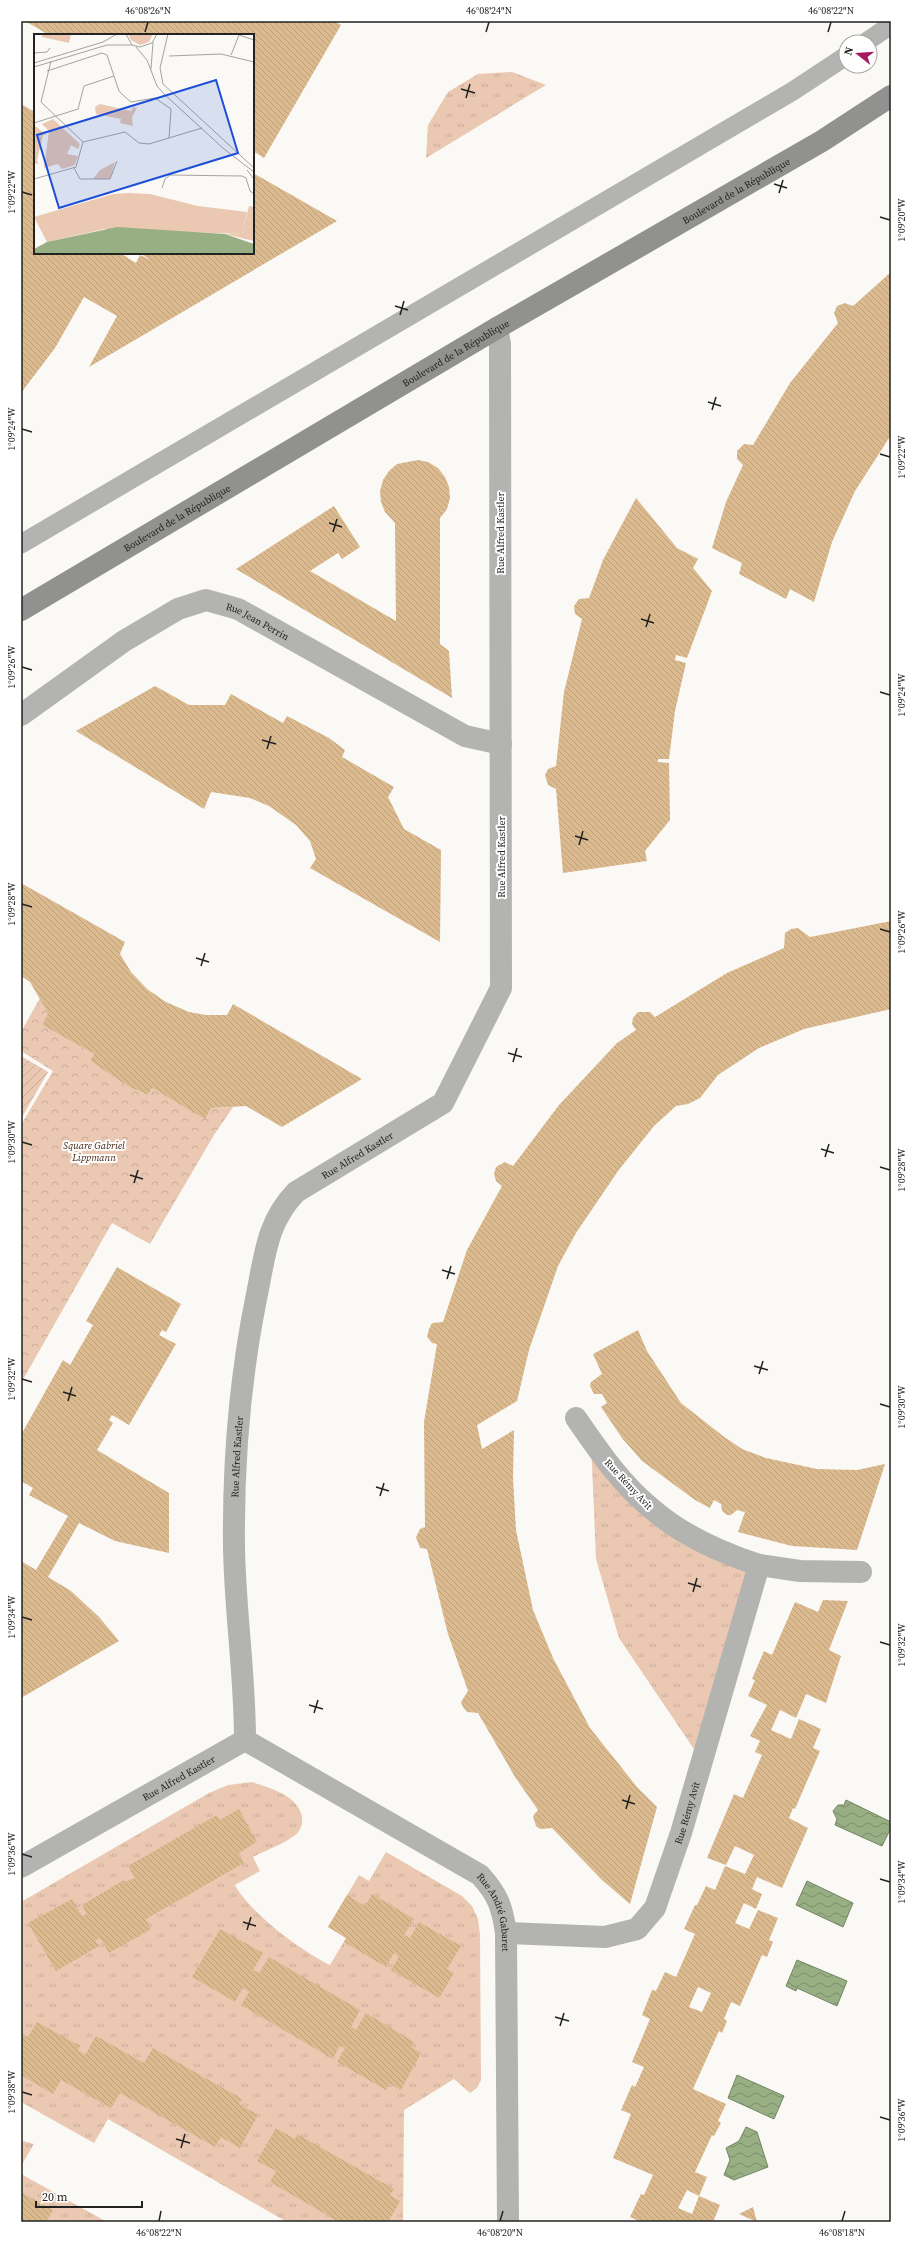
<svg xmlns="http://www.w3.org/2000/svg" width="912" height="2243" viewBox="0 0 912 2243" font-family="'Source Serif 4',serif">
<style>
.grass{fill:url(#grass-tufts)}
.park{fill:url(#park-crowns)}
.garden{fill:url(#garden-furrows)}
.water{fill:url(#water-waves);stroke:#748565}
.building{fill:url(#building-back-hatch);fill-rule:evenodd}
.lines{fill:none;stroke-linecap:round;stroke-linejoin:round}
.service{stroke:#b3b3b1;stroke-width:19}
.minor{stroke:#b3b3b1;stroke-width:22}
.secondary{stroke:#91918f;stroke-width:22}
.ticks{fill:none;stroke:#222220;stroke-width:1.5}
.labels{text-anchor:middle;stroke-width:4;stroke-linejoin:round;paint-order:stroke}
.street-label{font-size:10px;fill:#222220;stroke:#fff}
.park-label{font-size:10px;font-style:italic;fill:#42230c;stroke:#fff}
.inset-road{fill:none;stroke:#a4a3a0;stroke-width:1}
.view{fill:#1d4ed8;fill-opacity:0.15;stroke:#1d4ed8;stroke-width:2}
.inset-edge{fill:none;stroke:#222220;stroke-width:2}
.neatline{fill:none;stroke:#222220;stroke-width:1.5}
.ticks-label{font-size:10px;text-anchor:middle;fill:#222220}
</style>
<defs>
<pattern id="grass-tufts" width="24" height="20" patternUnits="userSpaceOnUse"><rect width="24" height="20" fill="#eac8b2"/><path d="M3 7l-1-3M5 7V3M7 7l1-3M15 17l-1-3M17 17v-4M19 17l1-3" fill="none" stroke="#c8ac99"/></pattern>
<pattern id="park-crowns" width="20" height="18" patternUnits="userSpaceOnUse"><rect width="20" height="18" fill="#eac8b2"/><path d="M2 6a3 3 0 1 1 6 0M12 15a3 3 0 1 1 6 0" fill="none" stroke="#c8ac99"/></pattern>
<pattern id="garden-furrows" width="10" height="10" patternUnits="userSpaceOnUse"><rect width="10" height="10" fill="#eac8b2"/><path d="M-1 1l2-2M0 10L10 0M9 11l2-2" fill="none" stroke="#c8ac99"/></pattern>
<pattern id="water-waves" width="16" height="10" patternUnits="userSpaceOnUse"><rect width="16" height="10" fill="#97af82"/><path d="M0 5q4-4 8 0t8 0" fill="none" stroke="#7b8e6a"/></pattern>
<pattern id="building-back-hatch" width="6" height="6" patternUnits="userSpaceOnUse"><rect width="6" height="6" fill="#dcba8f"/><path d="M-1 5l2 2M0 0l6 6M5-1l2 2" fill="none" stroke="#bca07b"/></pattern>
</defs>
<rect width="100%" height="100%" fill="#faf9f5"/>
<path class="grass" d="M512,72l34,13 -120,73 2,-33 20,-33 30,-18z
M591,1440l61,69 107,56 -57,196 -83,-123 -23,-79z
M252,1782c19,6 47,14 50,35 1,7 -2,15 -8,19 -12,9 -28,14 -41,21l7,14 -25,14c16,29 66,66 95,80l16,-27 -18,-11 31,-52 10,6 17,-29 76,44 10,10 6,13 2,16 1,145 -4,8 -7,5 -16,-14 -50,31 -1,112h-116l-179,-103 -14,24 -73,-41v-200l188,-109 19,-8z
M23,2141l11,3 -13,22v-24z
M21,2174l86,48h-86z"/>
<path class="park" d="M40,998l8,15 -6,12 52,29 -4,7 39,26 19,8 4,-7 53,30 6,-10 22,-1 -19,28 -64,109 -38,-21 -91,160v-258l32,-54 -32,-20v-19z"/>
<path class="garden" d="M21,1056l27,16 -27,47z"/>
<path class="water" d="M846,1800l45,22v6l-9,18 -47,-21 2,-6 -4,-8 5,-6h6z
M807,1881l46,22 -10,24 -47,-22z
M797,1960l50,21 -10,25 -40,-18 -1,3 -10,-5z
M737,2075l47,21 -10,23 -46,-21z
M746,2127l11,5 11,35 -34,13 -10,-5 6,-15 -4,-12 13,-7z"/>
<path class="building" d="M25,21h309l7,4 -77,133 -11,-7v-116h-204z
M21,104l14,8v141h85l16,10 4,-8 10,5 -10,-7h113v-80l84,48 -248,146 28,-51 -33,-19 -29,51 -34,45z
M891,272v163l-36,56 -23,51 -18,60 -24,-13 -4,10 -47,-25 3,-11 -30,-15 14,-46 17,-37 -6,-6v-8l7,-7 9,1 37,-62 48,-60 -4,-10 3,-7 8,-3 8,3z
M418,460l10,2 10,6 7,9 4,10 1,11 -3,11 -7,9v126l9,7 3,47 -216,-129 98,-63 26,41 -18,12 -4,-6 -28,18 86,50 -1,-98 -10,-11 -4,-10 -1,-11 3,-11 6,-9 8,-7z
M636,498l41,50 21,11 -5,9 19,23 -25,67 -11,-3 -1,5 11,3 -11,48 -6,48h-11v3l11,1 1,57 -25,31 2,10 -84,12 -7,-84 -8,-4 -3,-10 3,-6 8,-3 8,-74 18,-73 -7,-5 -1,-8 5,-7 10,-1 14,-38z
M155,686l34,19h36l6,-11 52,29 4,-7 42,22 16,12 -3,7 52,30 -6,10 16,32 37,21 -1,92 -130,-74 6,-9 -6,-18 -14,-16 -27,-19 -19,-8 -39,-6 -7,17 -128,-78z
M21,883l104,59 -5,12 11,18 16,17 19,13 23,10 17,3h21l6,-11 129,75 -80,48 -36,-21 -35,2 -6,11 -53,-31 -4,7 -19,-8 -39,-26 4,-7 -52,-29 6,-12 -18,-31 -9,-6z
M891,921v88l-87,20 -45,19 -41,27 -18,23 -12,6 -12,2 -22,20 -36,45 -42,62 -18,33 -29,84 -12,51 -40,24 5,24 32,-19 -1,48 3,52 17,80 20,48 37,70 47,59 20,20 -27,97 -28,-24 -50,-52 -12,1 -4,-3 -3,-10 5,-6 -23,-33 -37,-64 -11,-1 -4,-5 -2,-5 7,-11 -20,-57 -21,-85 -7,-1 -4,-11 4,-8 5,-2 -1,-105 13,-78 -5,-1 -5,-6 2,-8 3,-6 11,-1 24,-72 35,-64 -6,-5 -2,-7 2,-7 9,-5 8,4 46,-61 58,-62 19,-13 -4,-6 1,-6 5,-6h12l5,5 72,-44 57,-25 1,-15 6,-4 7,-1 12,9z
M117,1267l64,37 -15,28 -4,-2 -3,5 17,9 -47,81 -17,-10 -3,5 4,3 -16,27 72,43v60l-54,-12 -36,-18 -31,54 23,14 28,26 20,24 -98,57v-137l15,9 32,-54 -39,-21 4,-7 -12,-7v-46l42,-75 7,5 23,-40 -7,-4z
M638,1330l9,21 34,52 42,33 19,13 24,9 51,11 40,1 28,-6 -28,86 -65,-4 -54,-14 7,-20 -8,-2 -6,5h-4l-5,-4 -1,-7 -7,-4 -4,8 -15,-8 -53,-39 -20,-23 -21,-31 6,-4 -5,-9h-8l-4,-8 1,-4 11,-8 -9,-20z
M823,1600l25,1 -19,49 12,6 -15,47 -20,-9 -10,24 -16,-8 -9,20 20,9 8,-20 22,10 -8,19 7,3 -25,58 -2,-1 -4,10 19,10 -26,60 -25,-11 -5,12 10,5 -6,15 -12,-6 -9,20 14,6 9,-19 20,8 -9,22 4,2 -6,15 -5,-2 -22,51 -9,-4 -7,17 3,2 -5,12 -3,-2 -26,58 33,15 -8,17 3,2 -7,13 -2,-1 -17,37 12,5 -8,19 -12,-6 -9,18 14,6 7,-18 21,9 -7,17h-77l1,-2 -7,-3 11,-23 3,1 9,-20 -40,-17 18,-44 -10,-4 11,-25 3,2 9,-20 -12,-5 18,-43 -8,-4 10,-25 4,1 9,-19 11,5 19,-43 -11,-5 11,-24h2l9,-19 9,4 10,-24 20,8 9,-19 -19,-9 -9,19 -19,-7 27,-64 9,4 19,-43 -7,-3 5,-11 -10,-5 17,-31 -19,-9 7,-16 -3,-1 12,-28 8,4 23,-53 23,10zM698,1987l13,6 -9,19 -13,-5z
M239,1809l18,33 -18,11 5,10 -98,56 5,10 -42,24 -9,-15 -5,2 4,6 -43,25 -28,-48 44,-24 10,17 5,-2 -5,-9 42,-25 1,2 10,-4 -7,-12 89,-51 3,5z
M372,1894l42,25 -10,16 6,3 9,-16 42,24 -14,23 7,4 -15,25 -48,-28 8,-14 -5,-3 -8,14 -42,-25 2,-4 -18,-11 19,-32 18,11z
M220,1929l43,24 -10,17 6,3 10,-16 91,53 -9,17 5,3 10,-17 48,29 -3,5 10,6 -20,37 -11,-6 -4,6 -49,-28 8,-14 -5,-3 -7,14 -92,-54 8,-13 -6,-4 -8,14 -43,-25z
M37,2022l43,24 -2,4 7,5 11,-19 48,27 9,-15 89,51 -3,5 19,11 -18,33 -19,-11 -6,10 -95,-54 -9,15 -50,-28 -8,14 -32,-19v-42l7,4z
M276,2128l19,11 2,-5 97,55 -4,6 10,6 -12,21h-49l-69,-40 6,-11 -19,-10z
M21,2192l32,18 -7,12h-25z
M753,2207l4,15 -18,-8z"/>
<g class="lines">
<path class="service" d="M866,42l25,-17
M21,544l772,-453 53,-35"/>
<g class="minor">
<path id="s1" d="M21,715l103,-74 54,-32 28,-9 32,9 227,127 36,8"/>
<path d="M759,1565l41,6 61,1"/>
<path id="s2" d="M245,1740l235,135c18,20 22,31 26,58l2,289"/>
<path id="s3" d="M21,1867l224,-127c0,-65 -10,-129 -11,-193 -1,-84 6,-170 23,-253 8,-39 10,-72 39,-102l147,-89 58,-115 -1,-644 -3,-16"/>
<path id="s4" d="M506,1933l99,4 32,-8 18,-21 26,-75 78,-268c-37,-12 -77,-30 -107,-56 -31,-25 -54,-59 -76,-91"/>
</g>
<path class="secondary" id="s5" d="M21,610l476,-282 325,-187 69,-45"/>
</g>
<path class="ticks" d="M145,32l3,-10M486,32l3,-10M828,32l3,-10M461,89l14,4M466,98l4,-14M774,184l13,4M22,192l10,3M779,193l4,-13M880,217l10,3M395,306l13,4M400,315l4,-14M708,402l13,4M712,410l4,-13M22,429l10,3M880,454l10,3M329,523l13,4M333,532l4,-13M641,619l13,4M646,627l4,-13M22,667l10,3M880,692l10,3M262,740l14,4M267,749l4,-13M575,836l13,4M579,845l4,-14M22,904l10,3M880,929l10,3M196,958l13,4M201,966l4,-13M508,1053l14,4M513,1062l4,-14M22,1142l10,3M821,1149l13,4M825,1157l4,-13M880,1167l10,3M130,1175l13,4M134,1183l4,-13M442,1270l13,4M447,1279l4,-13M754,1366l14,4M759,1374l4,-13M22,1379l10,3M63,1392l13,4M68,1401l4,-14M880,1404l10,3M376,1487l13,4M380,1496l4,-13M688,1583l13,4M693,1592l4,-14M22,1617l10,3M880,1642l10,3M309,1705l14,4M314,1713l4,-13M622,1800l13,4M626,1809l4,-14M22,1854l10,3M880,1879l10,3M243,1922l13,4M247,1930l4,-13M555,2017l14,4M560,2026l4,-13M22,2092l10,3M880,2117l10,3M176,2139l14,4M181,2148l4,-14M159,2221l2,-10M500,2221l3,-10M842,2221l3,-10"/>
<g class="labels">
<g class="street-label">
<text dy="4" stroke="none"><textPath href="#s5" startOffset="829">Boulevard de la République</textPath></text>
<text dy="4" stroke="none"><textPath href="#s5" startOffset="505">Boulevard de la République</textPath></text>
<text dy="4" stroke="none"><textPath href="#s5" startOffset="181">Boulevard de la République</textPath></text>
<text transform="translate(500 533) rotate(-90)" y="4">Rue Alfred Kastler</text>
<text dy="4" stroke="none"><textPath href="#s1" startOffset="275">Rue Jean Perrin</textPath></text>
<text transform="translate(501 857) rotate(-90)" y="4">Rue Alfred Kastler</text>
<text dy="4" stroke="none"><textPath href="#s3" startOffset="888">Rue Alfred Kastler</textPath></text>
<text dy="4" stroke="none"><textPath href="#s3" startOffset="541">Rue Alfred Kastler</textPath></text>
<text transform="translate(629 1484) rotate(47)" y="4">Rue Rémy Avit</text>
<text dy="4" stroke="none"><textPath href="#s3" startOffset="181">Rue Alfred Kastler</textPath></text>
<text dy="4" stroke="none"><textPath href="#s4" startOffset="260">Rue Rémy Avit</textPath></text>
<text dy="4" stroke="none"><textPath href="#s2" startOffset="312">Rue André Gabaret</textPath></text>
</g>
<g class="park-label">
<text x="94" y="1149">Square Gabriel<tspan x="94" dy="12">Lippmann</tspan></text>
</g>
</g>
<g transform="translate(34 34)">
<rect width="220" height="220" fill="#faf9f5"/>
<path d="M94,0h25l-4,8 -9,3 -9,-5zM19,85l27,25 -2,5 -7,-4 -4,9 11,2 -3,9 -13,4 -4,-5 -14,4 5,-37 -7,-7zM0,91l12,10h-3l-6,26 2,3 -5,-1zM81,128l-5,17h-17l7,-9zM215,172l5,1v34l-29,-7h17z" fill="#eac8b2"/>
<path d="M66,70l31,7 2,-4 4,1 -5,9 1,9 -13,-3 1,-4 -25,-5 -1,-7zM94,159l22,1 48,12 49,6 -5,22 -138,-5 -57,13 -13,-25 79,-23z" fill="#eac8b2"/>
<path d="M9,0h28l-2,9 -27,-6z" fill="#eac8b2"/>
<path d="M83,193l108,7 29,10v10h-220v-5l13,-7z" fill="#97af82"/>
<path class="inset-road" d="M92,0l6,11 8,2 12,-4 5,-9M134,0l-8,34 3,16 91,84M102,13l11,13 10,26 7,8 60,55 30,23M0,19l13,-1 3,-4M197,21l8,-20 15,5M135,22l52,-2 33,8M17,27l-10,41 42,40 42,-10 14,11 10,1 53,-16M0,29l69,-21 14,-8M0,33l73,-22h25M117,35l2,-27M13,37l55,-18 5,2 12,36 6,6 6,5 24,-4 16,11 -2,29M0,89l44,-14 6,-23 30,-10M40,134l6,11h30l7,-18M213,136l7,9v6M0,145l42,-12 7,-25M128,154l3,-9 5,-4 72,1 4,2 4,13 3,2"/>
<path class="view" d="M182,46l22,73 -179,55 -22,-73z"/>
<rect width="220" height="220" class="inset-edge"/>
</g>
<rect width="912" height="2243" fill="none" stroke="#ffffff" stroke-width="44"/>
<g transform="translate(858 54) rotate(287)"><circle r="19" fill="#ffffff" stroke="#a7a7a6"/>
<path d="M0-3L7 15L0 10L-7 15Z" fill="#a4195f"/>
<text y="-6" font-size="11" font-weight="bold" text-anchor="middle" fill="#222220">N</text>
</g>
<path d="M36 2201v6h106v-6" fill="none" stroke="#222220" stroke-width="2"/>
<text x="42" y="2201" font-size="12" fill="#222220" stroke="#ffffff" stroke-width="3" paint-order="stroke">20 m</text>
<rect x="22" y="22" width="868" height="2199" class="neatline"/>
<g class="ticks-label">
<text x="148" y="14">46°08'26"N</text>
<text x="489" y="14">46°08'24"N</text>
<text x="831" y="14">46°08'22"N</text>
<text transform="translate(11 192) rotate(-90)" y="4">1°09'22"W</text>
<text transform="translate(901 220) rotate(-90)" y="4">1°09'20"W</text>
<text transform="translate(11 429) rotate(-90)" y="4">1°09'24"W</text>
<text transform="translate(901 457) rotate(-90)" y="4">1°09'22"W</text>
<text transform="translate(11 667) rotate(-90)" y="4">1°09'26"W</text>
<text transform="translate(901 695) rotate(-90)" y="4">1°09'24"W</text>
<text transform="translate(11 904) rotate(-90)" y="4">1°09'28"W</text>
<text transform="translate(901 932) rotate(-90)" y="4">1°09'26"W</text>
<text transform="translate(11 1142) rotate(-90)" y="4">1°09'30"W</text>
<text transform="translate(901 1170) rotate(-90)" y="4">1°09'28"W</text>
<text transform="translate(11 1379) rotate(-90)" y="4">1°09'32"W</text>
<text transform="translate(901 1407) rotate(-90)" y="4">1°09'30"W</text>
<text transform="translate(11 1617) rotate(-90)" y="4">1°09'34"W</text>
<text transform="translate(901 1645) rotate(-90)" y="4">1°09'32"W</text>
<text transform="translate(11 1854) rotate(-90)" y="4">1°09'36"W</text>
<text transform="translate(901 1882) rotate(-90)" y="4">1°09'34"W</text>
<text transform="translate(11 2092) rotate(-90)" y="4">1°09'38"W</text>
<text transform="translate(901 2120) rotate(-90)" y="4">1°09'36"W</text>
<text x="159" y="2236">46°08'22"N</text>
<text x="500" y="2236">46°08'20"N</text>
<text x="842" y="2236">46°08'18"N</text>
</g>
</svg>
